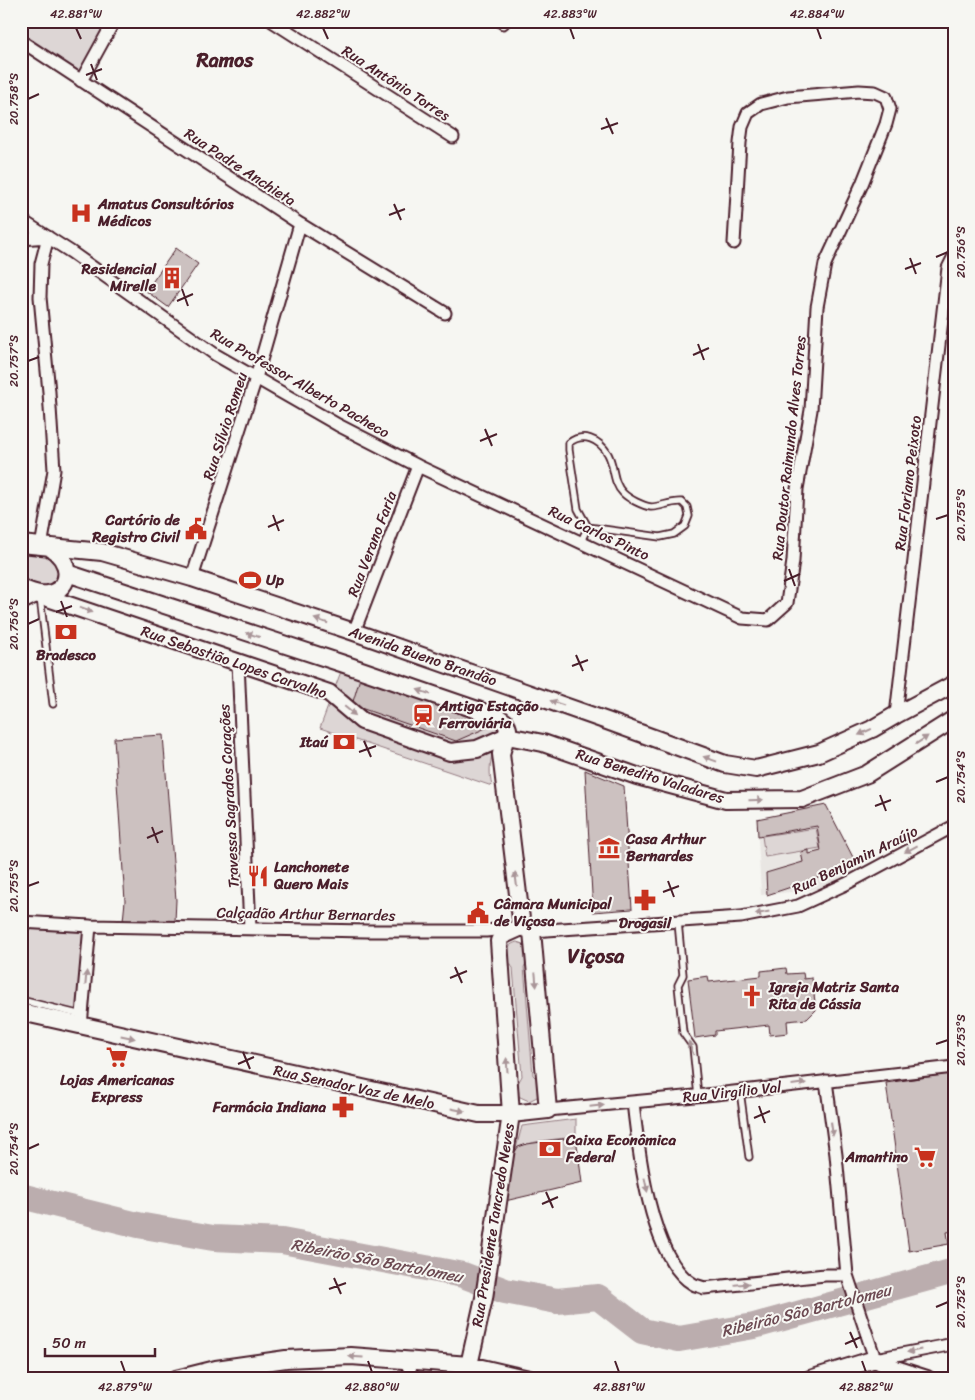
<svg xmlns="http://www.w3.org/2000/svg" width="975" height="1400" viewBox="0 0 975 1400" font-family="Sriracha,sans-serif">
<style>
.built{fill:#e9e6e3}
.green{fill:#ddd6d5;stroke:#947a80}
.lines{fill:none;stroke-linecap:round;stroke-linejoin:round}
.river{stroke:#bbadae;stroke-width:26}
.building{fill:#ccc1c0;stroke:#4a1f2b}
.lane-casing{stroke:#4a1f2b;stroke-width:9}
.street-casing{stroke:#4a1f2b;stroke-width:15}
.secondary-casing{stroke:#4a1f2b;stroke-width:20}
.lane{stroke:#f6f6f2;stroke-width:5.5}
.street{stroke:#f6f6f2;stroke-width:11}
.secondary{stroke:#f6f6f2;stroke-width:16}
.oneway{fill:#a99598}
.ticks{fill:none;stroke:#4a1f2b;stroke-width:2}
.labels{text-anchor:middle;stroke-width:4;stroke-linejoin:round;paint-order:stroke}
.street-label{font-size:15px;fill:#4a1f2b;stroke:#f6f6f2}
.poi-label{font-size:15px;font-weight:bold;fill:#4a1f2b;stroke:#f6f6f2;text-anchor:start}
.water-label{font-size:16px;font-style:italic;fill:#6c4a52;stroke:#f6f6f2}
.district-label{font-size:20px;font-weight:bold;fill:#4a1f2b;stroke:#f6f6f2}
.neatline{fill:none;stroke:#4a1f2b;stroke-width:2}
.ticks-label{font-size:12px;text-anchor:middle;fill:#4a1f2b}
</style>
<rect width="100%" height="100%" fill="#f6f6f2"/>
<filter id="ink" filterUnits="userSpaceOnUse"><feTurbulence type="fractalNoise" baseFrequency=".02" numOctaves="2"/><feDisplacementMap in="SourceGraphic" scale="10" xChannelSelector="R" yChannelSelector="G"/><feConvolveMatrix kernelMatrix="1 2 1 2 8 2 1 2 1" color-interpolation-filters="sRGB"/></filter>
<g filter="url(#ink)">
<path class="built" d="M826,805l34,65 -40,19 -59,6 -4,-76z"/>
<path class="green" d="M21,21h86l-27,53 -59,-40z
M21,550l24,3 15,13 -2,16c-14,10 -22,5 -37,0z
M343,666l161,57c-9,22 -18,39 -12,63l-172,-58z
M816,828l4,20 -55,9 -3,-21z
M21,923l67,5 -6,87 -61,-15z
M517,942l9,3 3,13 -5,9 9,108 7,7 -1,14 -10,5 -11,-5 -1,-11 5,-9 -9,-108c-7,-9 -11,-22 4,-26z
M576,1119v18c-14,2 -54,3 -61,15l7,-26z"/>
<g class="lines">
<path class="river" d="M21,1196l117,29 75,13 69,3 181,34 42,16 52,10 41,-4 44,34 37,8 75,-13 200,-55"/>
</g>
<path class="building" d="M176,248l22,16 -30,43 -22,-16z
M360,678l133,47 -37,16 -104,-36z
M163,735l13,165 -1,21h-52l2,-20 -11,-163z
M585,770l39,16 8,123 -39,3z
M826,805l31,60 -90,30 -1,-22 37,-11 -2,-10 8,-2v4l12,-3 -4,-25 -59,10 -1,-17z
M786,968l1,6 16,-1 1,6 8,-1 4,32 -9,9 -20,2 1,12 -18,2 -1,-10 -54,6v4l-20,3 -7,-59 20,-3 1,6 52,-6v-5z
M954,1073v158l-7,1 2,12 -40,7 -23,-168z
M576,1137l6,46 -77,18 8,-46 5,-8 9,-3z"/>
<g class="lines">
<g class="lane-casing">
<path id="lane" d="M581,541l7,-14 72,10 14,-3 11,-8 4,-10 -2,-9 -5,-5c-11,-1 -21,5 -31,5 -8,-1 -22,-8 -28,-14 -11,-11 -8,-26 -15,-39 -9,-15 -25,-22 -39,-11v7l9,59 10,18
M40,597l13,107
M678,922l5,53 -5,10 5,48 10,14 5,49
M21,1000l61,15
M740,1091l9,66"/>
</g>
<g class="street-casing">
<path id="street" d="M272,21l181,116
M501,21l2,2 -1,-2
M21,41l279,183 145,89
M81,81l33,-60
M21,220l50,32 145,103 122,70 80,41 324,152 26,2 19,-17 6,-42 4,-72 14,-79 6,-103 8,-43 37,-80 24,-60 4,-15 -4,-12 -11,-5 -16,-1 -71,6 -27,7 -13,9 -6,14 -2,16 -6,100
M21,239l27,-2 -7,27 -1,33 9,95 5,78 -13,77
M192,578l64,-200 44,-154
M21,604l18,-9
M354,632l64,-166
M238,663l12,265
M896,715l52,-447 6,-12
M21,922l69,4 -9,100
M90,926l277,5h119l26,-3
M532,931l209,-14 57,-11 48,-22 108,-58
M826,1081l10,74 11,120 28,84 79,-15
M633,1102c5,46 17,157 60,182 3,2 7,2 11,4l121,-13h22
M548,1110l168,-16 238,-27
M405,1360l9,19"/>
</g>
<g class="secondary-casing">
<path id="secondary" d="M21,544l81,8 90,26 162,54 253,89 118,43 31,5 63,-16 53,-24 24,-14 58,-31
M67,573l277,91 154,53 8,6 2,6 -7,25 21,173
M21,588c9,3 17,8 27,6 26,-6 23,-35 1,-47
M39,595l290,98 33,28 88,31 27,-3 30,-13
M507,736l36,7 94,33 89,24 76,-1 65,-25 87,-55
M21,1012l458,102h32l37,-4 -16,-179 -10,-4 -20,9 -3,5 12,173 -27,184 -15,67
M176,1379l40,-10 70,-10 65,-3 118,9 60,14
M810,1379l65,-20 21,10 31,10"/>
</g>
<use href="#lane" class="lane"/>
<use href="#street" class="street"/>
<use href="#secondary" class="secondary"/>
</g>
<defs><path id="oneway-solid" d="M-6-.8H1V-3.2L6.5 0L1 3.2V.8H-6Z" transform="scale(1.25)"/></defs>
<g class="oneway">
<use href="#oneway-solid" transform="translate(86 610) rotate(19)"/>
<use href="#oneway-solid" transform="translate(321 621) rotate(-162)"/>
<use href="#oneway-solid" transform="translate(253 635) rotate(-162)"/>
<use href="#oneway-solid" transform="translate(424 692) rotate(-161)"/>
<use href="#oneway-solid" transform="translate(557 703) rotate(-161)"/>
<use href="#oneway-solid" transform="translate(350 711) rotate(40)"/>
<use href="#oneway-solid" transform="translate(865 732) rotate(155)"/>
<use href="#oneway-solid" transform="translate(922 740) rotate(-33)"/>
<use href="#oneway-solid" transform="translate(710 759) rotate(-160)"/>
<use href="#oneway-solid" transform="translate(756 800) rotate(-1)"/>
<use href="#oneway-solid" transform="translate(911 849) rotate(152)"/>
<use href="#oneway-solid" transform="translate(516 879) rotate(-97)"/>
<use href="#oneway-solid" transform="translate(762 913) rotate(169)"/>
<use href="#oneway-solid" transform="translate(86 978) rotate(-85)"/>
<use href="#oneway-solid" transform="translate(536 980) rotate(85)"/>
<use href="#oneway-solid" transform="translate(128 1037) rotate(12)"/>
<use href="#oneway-solid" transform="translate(691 1048) rotate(-110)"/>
<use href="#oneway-solid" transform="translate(507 1065) rotate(-94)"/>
<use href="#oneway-solid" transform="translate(799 1084) rotate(-7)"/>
<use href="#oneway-solid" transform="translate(597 1106) rotate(-6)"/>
<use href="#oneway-solid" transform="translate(458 1110) rotate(12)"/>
<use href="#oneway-solid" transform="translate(832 1129) rotate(82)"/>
<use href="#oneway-solid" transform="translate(646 1185) rotate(78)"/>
<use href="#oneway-solid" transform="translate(742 1284) rotate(-5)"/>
<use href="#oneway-solid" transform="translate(914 1351) rotate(169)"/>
<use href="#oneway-solid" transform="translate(356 1357) rotate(-177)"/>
</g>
</g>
<path class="ticks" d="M76,28l5,11M323,28l5,11M570,28l4,11M817,28l4,11M91,64l6,16M86,75l16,-6M28,99l11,-5M606,118l7,16M601,129l17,-6M394,204l7,16M389,215l16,-6M936,257l12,-5M910,258l6,16M905,269l16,-6M182,289l6,17M177,301l16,-7M698,344l6,16M693,355l16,-7M28,361l11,-4M485,429l7,17M480,441l17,-7M273,515l6,16M936,519l12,-4M268,527l16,-7M789,569l6,17M784,581l16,-7M61,601l6,16M56,612l16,-6M28,624l11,-5M576,655l7,16M572,666l16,-6M364,741l7,16M359,752l17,-6M936,782l12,-5M880,795l6,16M875,806l16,-6M152,827l6,16M147,838l16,-7M668,881l6,16M28,886l11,-4M663,892l16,-6M455,967l7,16M450,978l17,-7M936,1044l12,-4M243,1052l7,17M238,1064l16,-7M759,1106l6,17M754,1118l16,-7M28,1149l11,-5M546,1192l7,16M542,1204l16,-7M334,1278l7,16M329,1289l17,-6M936,1307l12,-5M850,1332l7,16M845,1344l16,-7M121,1361l4,11M368,1361l4,11M615,1361l4,11M862,1361l4,11"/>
<defs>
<g id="hospital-bare" transform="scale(1.725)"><path d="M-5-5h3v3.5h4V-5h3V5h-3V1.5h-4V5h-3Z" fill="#c8321e" stroke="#f6f6f2" stroke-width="2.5" paint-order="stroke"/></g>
<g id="building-bare" transform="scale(1.725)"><path d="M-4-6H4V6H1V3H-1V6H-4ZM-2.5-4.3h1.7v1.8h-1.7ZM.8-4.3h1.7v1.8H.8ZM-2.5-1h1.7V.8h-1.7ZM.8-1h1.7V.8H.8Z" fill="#c8321e" stroke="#f6f6f2" stroke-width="2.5" paint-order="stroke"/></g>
<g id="civic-bare" transform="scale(1.725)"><path d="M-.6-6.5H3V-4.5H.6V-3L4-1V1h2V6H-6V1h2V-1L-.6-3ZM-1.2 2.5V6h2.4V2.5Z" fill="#c8321e" stroke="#f6f6f2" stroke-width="2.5" paint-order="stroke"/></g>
<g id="stadium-bare" transform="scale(1.725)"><path d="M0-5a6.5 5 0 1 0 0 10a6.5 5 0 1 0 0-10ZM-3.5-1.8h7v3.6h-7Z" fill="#c8321e" stroke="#f6f6f2" stroke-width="2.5" paint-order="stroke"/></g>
<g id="bank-bare" transform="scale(1.725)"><path d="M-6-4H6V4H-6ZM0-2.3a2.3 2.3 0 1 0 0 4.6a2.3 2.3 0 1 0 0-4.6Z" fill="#c8321e" stroke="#f6f6f2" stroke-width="2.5" paint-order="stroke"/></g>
<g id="station-bare" transform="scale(1.725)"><path d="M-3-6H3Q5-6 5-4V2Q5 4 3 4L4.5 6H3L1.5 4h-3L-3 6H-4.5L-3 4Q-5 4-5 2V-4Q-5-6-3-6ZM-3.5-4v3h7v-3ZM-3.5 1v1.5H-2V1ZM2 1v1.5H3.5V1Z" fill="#c8321e" stroke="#f6f6f2" stroke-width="2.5" paint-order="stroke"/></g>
<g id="museum-bare" transform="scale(1.725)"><path d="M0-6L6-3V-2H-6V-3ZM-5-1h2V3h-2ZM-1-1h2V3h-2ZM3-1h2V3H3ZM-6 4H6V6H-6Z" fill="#c8321e" stroke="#f6f6f2" stroke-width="2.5" paint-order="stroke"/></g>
<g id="restaurant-bare" transform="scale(1.725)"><path d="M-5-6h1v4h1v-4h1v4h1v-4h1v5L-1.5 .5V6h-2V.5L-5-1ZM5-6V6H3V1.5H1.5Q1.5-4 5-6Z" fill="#c8321e" stroke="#f6f6f2" stroke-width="2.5" paint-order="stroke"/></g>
<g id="pharmacy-bare" transform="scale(1.725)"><path d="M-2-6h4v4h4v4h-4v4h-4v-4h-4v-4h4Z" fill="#c8321e" stroke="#f6f6f2" stroke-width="2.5" paint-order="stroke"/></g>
<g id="church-bare" transform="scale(1.725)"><path d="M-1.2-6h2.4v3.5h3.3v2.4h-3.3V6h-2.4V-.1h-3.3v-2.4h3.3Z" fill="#c8321e" stroke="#f6f6f2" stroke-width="2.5" paint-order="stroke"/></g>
<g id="supermarket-bare" transform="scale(1.725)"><path d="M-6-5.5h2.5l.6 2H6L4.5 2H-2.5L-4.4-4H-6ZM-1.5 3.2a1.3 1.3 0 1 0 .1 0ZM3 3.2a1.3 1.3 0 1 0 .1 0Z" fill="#c8321e" stroke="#f6f6f2" stroke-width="2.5" paint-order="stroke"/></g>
</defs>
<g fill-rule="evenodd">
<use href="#hospital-bare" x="81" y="213"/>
<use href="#building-bare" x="172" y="278"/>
<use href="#civic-bare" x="196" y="529"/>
<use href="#stadium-bare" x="250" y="580"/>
<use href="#bank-bare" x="66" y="632"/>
<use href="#station-bare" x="423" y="715"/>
<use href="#bank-bare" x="344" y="742"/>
<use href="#museum-bare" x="609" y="848"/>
<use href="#restaurant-bare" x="258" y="876"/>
<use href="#pharmacy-bare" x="645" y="900"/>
<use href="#civic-bare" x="478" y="913"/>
<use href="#church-bare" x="752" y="996"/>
<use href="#supermarket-bare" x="117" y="1057"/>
<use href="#pharmacy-bare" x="343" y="1107"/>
<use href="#bank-bare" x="550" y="1149"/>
<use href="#supermarket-bare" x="925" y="1157"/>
</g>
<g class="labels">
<g class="street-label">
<text transform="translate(396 83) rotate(33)" y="5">Rua Antônio Torres</text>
<text transform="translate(240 167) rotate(33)" y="5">Rua Padre Anchieta</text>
<text transform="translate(300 383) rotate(30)" y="5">Rua Professor Alberto Pacheco</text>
<text transform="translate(225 426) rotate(-72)" y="5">Rua Sílvio Romeu</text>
<text transform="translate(789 448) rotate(-84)" y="5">Rua Doutor Raimundo Alves Torres</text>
<text transform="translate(908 483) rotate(-83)" y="5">Rua Floriano Peixoto</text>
<text transform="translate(599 533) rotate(25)" y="5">Rua Carlos Pinto</text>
<text transform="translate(372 544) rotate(-69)" y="5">Rua Verano Faria</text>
<text transform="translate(423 656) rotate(19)" y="5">Avenida Bueno Brandão</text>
<text transform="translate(234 662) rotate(19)" y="5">Rua Sebastião Lopes Carvalho</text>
<text transform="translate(650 776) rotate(17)" y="5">Rua Benedito Valadares</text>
<text transform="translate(229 796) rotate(-93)" y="5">Travessa Sagrados Corações</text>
<text transform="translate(855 860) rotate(-26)" y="5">Rua Benjamin Araújo</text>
<text transform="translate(306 914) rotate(1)" y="5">Calçadão Arthur Bernardes</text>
<text transform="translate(354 1087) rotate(12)" y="5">Rua Senador Vaz de Melo</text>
<text transform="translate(732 1092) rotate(-6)" y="5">Rua Virgílio Val</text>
<text transform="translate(493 1225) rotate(-81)" y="5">Rua Presidente Tancredo Neves</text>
</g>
<g class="poi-label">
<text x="98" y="209">Amatus Consultórios<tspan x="98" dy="17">Médicos</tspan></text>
<text x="156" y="274" text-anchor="end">Residencial<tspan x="156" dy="17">Mirelle</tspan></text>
<text x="180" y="525" text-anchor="end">Cartório de<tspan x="180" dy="17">Registro Civil</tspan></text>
<text x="266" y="585">Up</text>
<text x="66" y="660" text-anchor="middle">Bradesco</text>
<text x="439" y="711">Antiga Estação<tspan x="439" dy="17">Ferroviária</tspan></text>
<text x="328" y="747" text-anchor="end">Itaú</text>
<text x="626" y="844">Casa Arthur<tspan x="626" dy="17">Bernardes</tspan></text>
<text x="274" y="872">Lanchonete<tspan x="274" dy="17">Quero Mais</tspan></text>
<text x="494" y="909">Câmara Municipal<tspan x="494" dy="17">de Viçosa</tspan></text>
<text x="645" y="928" text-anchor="middle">Drogasil</text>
<text x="769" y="992">Igreja Matriz Santa<tspan x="769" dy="17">Rita de Cássia</tspan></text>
<text x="117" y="1085" text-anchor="middle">Lojas Americanas<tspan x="117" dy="17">Express</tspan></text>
<text x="326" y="1112" text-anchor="end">Farmácia Indiana</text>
<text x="566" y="1145">Caixa Econômica<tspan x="566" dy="17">Federal</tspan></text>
<text x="908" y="1162" text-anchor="end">Amantino</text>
</g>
<g class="water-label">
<text transform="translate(377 1260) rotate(11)" y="6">Ribeirão São Bartolomeu</text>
<text transform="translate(806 1310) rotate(-14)" y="6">Ribeirão São Bartolomeu</text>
</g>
<g class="district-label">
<text x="225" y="67">Ramos</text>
<text x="596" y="963">Viçosa</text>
</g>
</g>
<rect width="975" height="1400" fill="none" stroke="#f6f6f2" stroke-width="55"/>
<path d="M45 1348v8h110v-8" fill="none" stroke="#4a1f2b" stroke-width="2.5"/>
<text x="52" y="1348" font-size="15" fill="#4a1f2b" stroke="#f6f6f2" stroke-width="4" paint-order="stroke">50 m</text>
<rect x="28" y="28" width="920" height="1344" class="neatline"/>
<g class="ticks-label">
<text x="76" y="18">42.881°W</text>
<text x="323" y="18">42.882°W</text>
<text x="570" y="18">42.883°W</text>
<text x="817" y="18">42.884°W</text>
<text transform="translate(14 99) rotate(-90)" y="4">20.758°S</text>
<text transform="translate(961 252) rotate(-90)" y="4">20.756°S</text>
<text transform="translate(14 361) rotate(-90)" y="4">20.757°S</text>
<text transform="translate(961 515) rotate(-90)" y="4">20.755°S</text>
<text transform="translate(14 624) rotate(-90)" y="4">20.756°S</text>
<text transform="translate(961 777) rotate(-90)" y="4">20.754°S</text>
<text transform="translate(14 886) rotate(-90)" y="4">20.755°S</text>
<text transform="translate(961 1040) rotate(-90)" y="4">20.753°S</text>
<text transform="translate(14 1149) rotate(-90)" y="4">20.754°S</text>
<text transform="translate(961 1302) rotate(-90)" y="4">20.752°S</text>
<text x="125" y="1391">42.879°W</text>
<text x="372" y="1391">42.880°W</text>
<text x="619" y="1391">42.881°W</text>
<text x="866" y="1391">42.882°W</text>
</g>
</svg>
